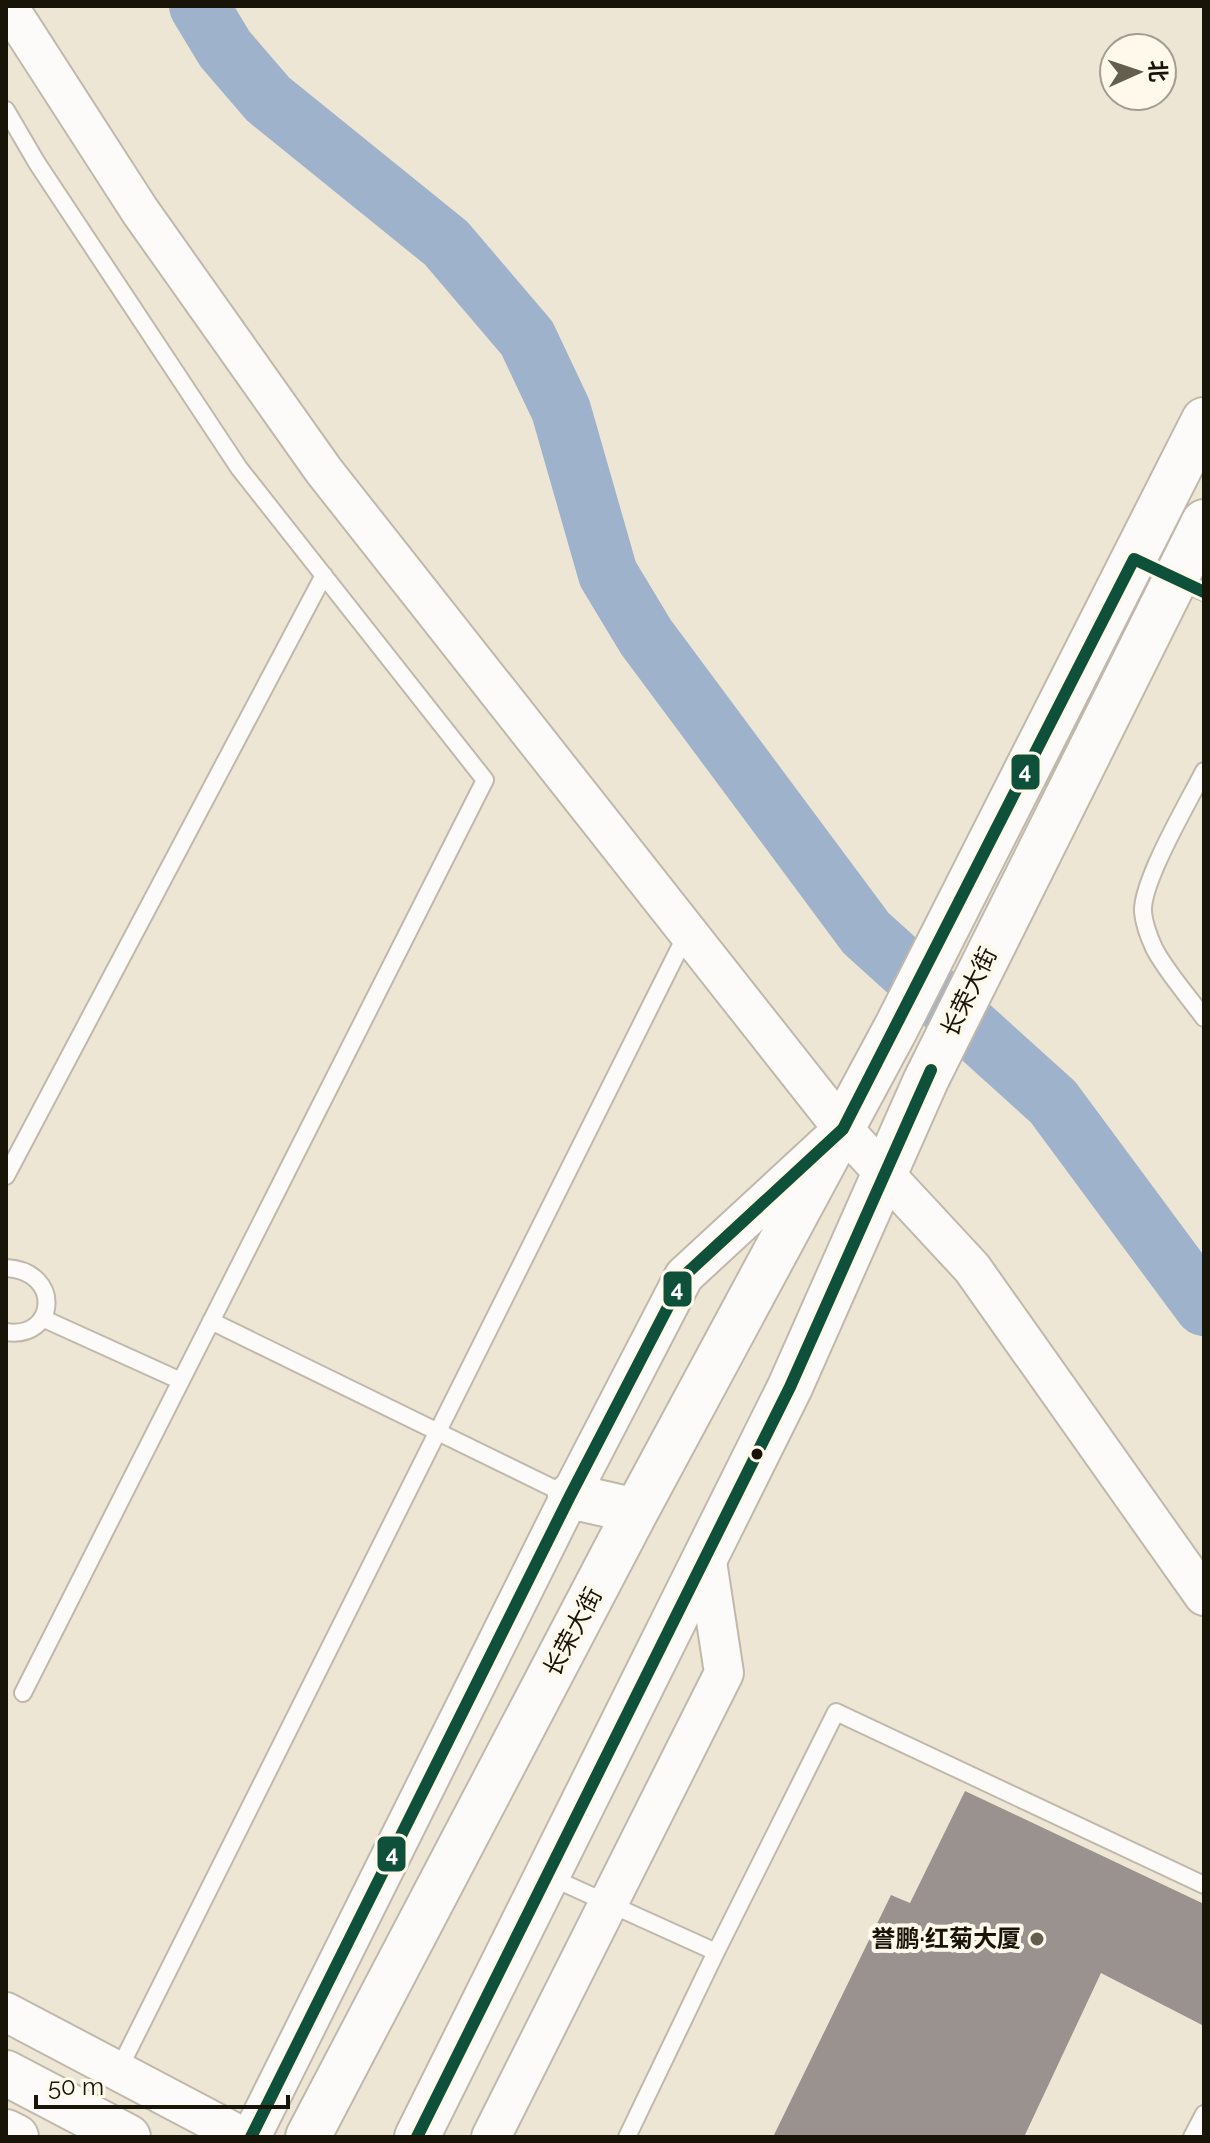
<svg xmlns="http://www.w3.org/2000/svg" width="1210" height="2143" viewBox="0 0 1210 2143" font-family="Raleway,'Noto Sans SC',sans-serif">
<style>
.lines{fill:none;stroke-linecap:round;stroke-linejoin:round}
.river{stroke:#9eb2cc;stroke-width:60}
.building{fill:#99928e}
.service-casing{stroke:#c0b9ab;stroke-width:20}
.tertiary-casing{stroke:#c0b9ab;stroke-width:42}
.secondary-casing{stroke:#c0b9ab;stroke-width:48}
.primary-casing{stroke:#c0b9ab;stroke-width:48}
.service{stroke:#fcfbf9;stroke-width:16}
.tertiary{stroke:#fcfbf9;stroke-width:38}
.secondary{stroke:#fcfbf9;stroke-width:44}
.primary{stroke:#fcfbf9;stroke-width:44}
.bus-1-casing{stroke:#fef9eb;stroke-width:18}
.bus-1{stroke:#0e503a;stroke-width:12}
.bus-dot{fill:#191408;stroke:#fef9eb;stroke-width:3}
.poi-dot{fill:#645e4f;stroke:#fef9eb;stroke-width:3}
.labels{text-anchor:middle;stroke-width:8;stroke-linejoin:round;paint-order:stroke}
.street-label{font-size:24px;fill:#191408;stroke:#fef9eb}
.poi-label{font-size:24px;font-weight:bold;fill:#191408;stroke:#fef9eb;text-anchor:end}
.line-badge{stroke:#fef9eb;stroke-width:3}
.badge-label{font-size:22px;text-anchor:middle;font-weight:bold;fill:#fff}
</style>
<rect width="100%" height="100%" fill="#eee6d4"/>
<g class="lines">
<path class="river" d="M199,6l26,43 43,50 178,144 81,95 34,72 47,164 38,63 220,296 187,169 151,204"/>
</g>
<path class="building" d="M965,1791l239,113v122l-103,-53 -77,164h-251l118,-242 19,8z"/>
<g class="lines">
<g class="service-casing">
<path id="service" d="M6,110l31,53 202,305 246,312 -462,913
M1176,580l28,12
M1204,771c-15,30 -63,111 -61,141 1,12 6,25 11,36 11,22 35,49 50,70
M6,1176l318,-601
M6,1268c57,3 51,72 0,64
M42,1318l139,63
M211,1321l358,175
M548,1876l168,76
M118,2071l569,-1138
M627,2137l89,-185 120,-240 368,173
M1192,2137l12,-23"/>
</g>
<g class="tertiary-casing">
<path id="tertiary" d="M8,6l132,205 184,260 519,658 129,139 232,328
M6,2012l237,125
M251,2137l319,-641 114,-220 145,-134
M491,2137l233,-464 -18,-118"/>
</g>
<g class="secondary-casing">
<path id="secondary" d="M570,1496l66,15
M6,2073l122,64
M6,2132l10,5
M308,2137l328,-626 260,-483 308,-608
M417,2137l373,-750 136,-307 278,-558"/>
</g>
<g class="primary-casing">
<path id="primary" d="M1202,526l2,-2"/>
</g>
<use href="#service" class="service"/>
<use href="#tertiary" class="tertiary"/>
<use href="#secondary" class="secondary"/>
<use href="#primary" class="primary"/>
<g class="bus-1-casing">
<path id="bus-1" d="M251,2137l319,-641 114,-220 159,-147 291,-570 70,33
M417,2137l373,-750 141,-317"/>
</g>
<use href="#bus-1" class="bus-1"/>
</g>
<circle class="bus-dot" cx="757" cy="1454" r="7"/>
<circle class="poi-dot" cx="1037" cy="1939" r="8"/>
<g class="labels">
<g class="street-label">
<text transform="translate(969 992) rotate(-64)" y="8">长荣大街</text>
<text transform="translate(573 1632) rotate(-62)" y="8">长荣大街</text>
</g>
<g class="poi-label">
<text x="1021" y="1947">誉鹏·红菊大厦</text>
</g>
</g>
<g class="line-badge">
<rect x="1010" y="753" width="31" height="38" rx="8" fill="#0e503a"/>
<rect x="662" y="1270" width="31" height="38" rx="8" fill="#0e503a"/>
<rect x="376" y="1835" width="31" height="38" rx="8" fill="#0e503a"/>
</g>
<g class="badge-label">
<text x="1025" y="779">4</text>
<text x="677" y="1297">4</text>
<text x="392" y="1862">4</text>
</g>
<rect width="1210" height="2143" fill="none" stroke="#191408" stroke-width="16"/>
<g transform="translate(1138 72) rotate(87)"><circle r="38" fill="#fef9eb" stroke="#a29d90" stroke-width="2"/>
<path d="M0-6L14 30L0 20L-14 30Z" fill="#645e4f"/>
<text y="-12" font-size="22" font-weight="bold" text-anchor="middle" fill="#191408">北</text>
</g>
<path d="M36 2095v12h252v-12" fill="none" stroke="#191408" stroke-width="4"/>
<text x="48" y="2095" font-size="24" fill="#191408" stroke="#fef9eb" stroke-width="6" paint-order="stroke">50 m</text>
</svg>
